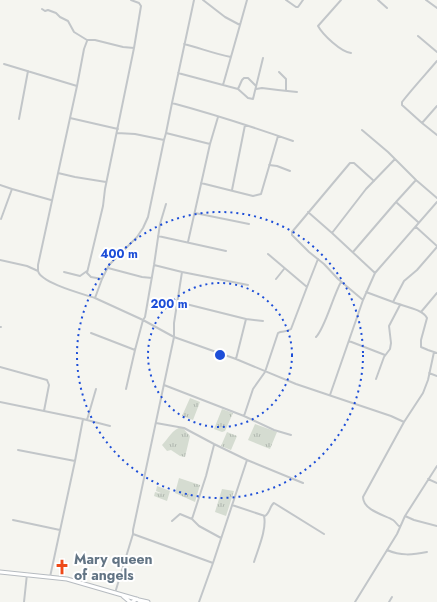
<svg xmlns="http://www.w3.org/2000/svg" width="437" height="602" viewBox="0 0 437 602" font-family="Jost,sans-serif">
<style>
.park{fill:url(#park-tufts)}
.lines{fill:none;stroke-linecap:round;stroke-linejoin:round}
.secondary-casing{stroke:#b6bbc0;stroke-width:5}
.street{stroke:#c2c6c9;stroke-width:2}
.secondary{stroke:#fff;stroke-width:3}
.ring{fill:none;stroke:#1d4ed8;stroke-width:2;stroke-dasharray:2 4}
.labels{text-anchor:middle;stroke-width:4;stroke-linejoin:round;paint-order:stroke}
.poi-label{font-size:14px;font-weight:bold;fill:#627484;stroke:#fff;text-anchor:start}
.centre{fill:#1d4ed8;stroke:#fff;stroke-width:2}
.ring-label{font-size:12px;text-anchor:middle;font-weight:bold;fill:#1d4ed8;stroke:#fff;stroke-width:4;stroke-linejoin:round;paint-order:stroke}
</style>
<defs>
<pattern id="park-tufts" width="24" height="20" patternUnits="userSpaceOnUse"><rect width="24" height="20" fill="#d5dcd1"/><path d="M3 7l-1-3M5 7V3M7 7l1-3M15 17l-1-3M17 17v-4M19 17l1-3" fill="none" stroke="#b0b7af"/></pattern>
</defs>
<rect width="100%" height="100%" fill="#f5f5f0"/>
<path class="park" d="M190,398l10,4 -7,18 -11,-4z
M222,409l11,4 -8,18 -3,1 -8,-3z
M255,424l22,8 -7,17 -22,-9z
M182,427l8,9 -5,21 -5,-1 -9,-6 -4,1 -5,-6c7,-7 10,-16 20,-18z
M227,432l10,4 -6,14 -10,-4z
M179,478l21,7 -5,17 -20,-9z
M157,486l13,5 -3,10 -13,-5 1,-4 8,2 -7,-3z
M222,489l12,2 -8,25 -11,-4z"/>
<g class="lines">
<g class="secondary-casing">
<path id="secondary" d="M0,572l67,7 69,20
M123,596l7,6
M139,600l9,2
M132,602l5,-3 4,3"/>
</g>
<path class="street" d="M131,0l8,3 2,3 -7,42
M194,0l-22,103c41,11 81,24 121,38
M203,0l22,17 15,8 7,-25
M286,0l10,7h2l5,-7
M341,0l-23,26c5,9 23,26 33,27
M378,0l9,8
M426,0l11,8
M418,36l19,16
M184,44c16,4 31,10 47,13
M279,72l7,7v12
M178,73l60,16 10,9 5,1 10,-41
M223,85l17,-60
M77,86l7,-37 3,-8
M238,89l4,-9 2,-2h4l8,8
M256,89l6,-1 16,2 19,2
M172,103l-6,30 44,11 8,-27
M437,106l-15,17 15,12
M70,118l48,11
M19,119l9,-48
M422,123l-20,-18v-3c11,-14 23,-27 35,-41
M362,130l26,22 28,28
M117,133l18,1 29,6 2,-7
M269,165l8,1 13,5
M58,173l17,4 31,5
M201,183l52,13 8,-2 17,-58
M0,185l12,4 -11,30
M12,189l39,11
M232,190l13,-65
M396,202l20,-22 21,18
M308,212l24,21 43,40
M195,213l54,11
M416,227l21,19
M332,233l34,-44 29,-30
M158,236l68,15
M188,242l22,-98
M437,247l-20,23 -13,11 -11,21c9,4 30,7 34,16l-6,22v7l7,3 9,3
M353,252l43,-50 22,20
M268,254l39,33 -16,42c-5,4 -9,1 -13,4l-13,39 -12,17 -9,27 30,14 17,5
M0,260l27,6 11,5v-6l39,-179 -73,-22
M108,268l34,9 10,1
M38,271c3,12 45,23 57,27l7,-19 -11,-2 -4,-4 16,-67 2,-17 29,-141 -11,-1 -28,-7h-8l-13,-8 -6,-11 -8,-4 -4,-4 -8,-3 -3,1 -3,-2
M64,272l16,4 7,-5
M182,272l66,13
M102,279l7,-14 28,-28 6,-9 5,-11 16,-77
M276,279l8,-10
M307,287l11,-28
M366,292l27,10
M95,298l48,22 2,-3 9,-52 6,-41 6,-20
M363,300l-25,-21 -14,-15 -15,-12 -17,-17v-3l58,-69h4l20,18
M178,302l68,17 17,2
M421,312l16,-19
M0,327h1
M91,333l44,17 8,-30 31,17v-14l8,-51 -28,-7
M316,337c9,-9 17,-41 25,-55
M349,341l36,14
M236,359l10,-40
M0,367l47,13 2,5 -5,26
M429,373l8,3
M376,379l8,-22 6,-8 1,-6 -2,-17 11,-21
M164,385l80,31
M126,389l9,-39
M330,395l33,-95 12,-27 62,-71
M0,402l83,17 -8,42 -25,116
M83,419l27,7
M87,420l9,-31
M214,445l-8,31 -14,43 7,7 22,12
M18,450l57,11
M247,460l56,23
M428,479l9,4
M232,505l33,11c5,-3 5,-11 9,-13l50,31
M405,516l9,4 23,6
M13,520l47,10
M172,521l8,-7 12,5
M400,527c-3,-2 -4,-5 -7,-7 -9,-5 -30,-10 -30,-23l41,-75 19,-29 5,-13 6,-28
M133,534l80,29 34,-103 -33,-16 -30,-16 -28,-5
M387,550c14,6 25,5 40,2
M254,562c4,-13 13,-33 10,-46
M115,593l18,-59v-4l41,-193 62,22 60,25 95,32 13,6
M24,602l3,-28
M199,602l14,-39
M355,602l42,-68 8,-18 32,-50
M389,602l3,-5"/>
<use href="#secondary" class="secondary"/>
</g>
<g class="ring">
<circle cx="220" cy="355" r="72"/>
<circle cx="220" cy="355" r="143"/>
</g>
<defs>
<g id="church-bare" transform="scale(1.2)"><path d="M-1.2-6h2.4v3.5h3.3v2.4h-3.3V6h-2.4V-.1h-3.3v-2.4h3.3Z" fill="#ee4917" stroke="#fff" stroke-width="2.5" paint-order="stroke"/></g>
</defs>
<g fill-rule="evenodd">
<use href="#church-bare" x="62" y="567"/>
</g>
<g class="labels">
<g class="poi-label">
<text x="74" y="564">Mary queen<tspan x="74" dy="16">of angels</tspan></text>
</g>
</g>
<circle cx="220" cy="355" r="6" class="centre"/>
<g class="ring-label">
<text x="119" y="258">400 m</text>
<text x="169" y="308">200 m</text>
</g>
</svg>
